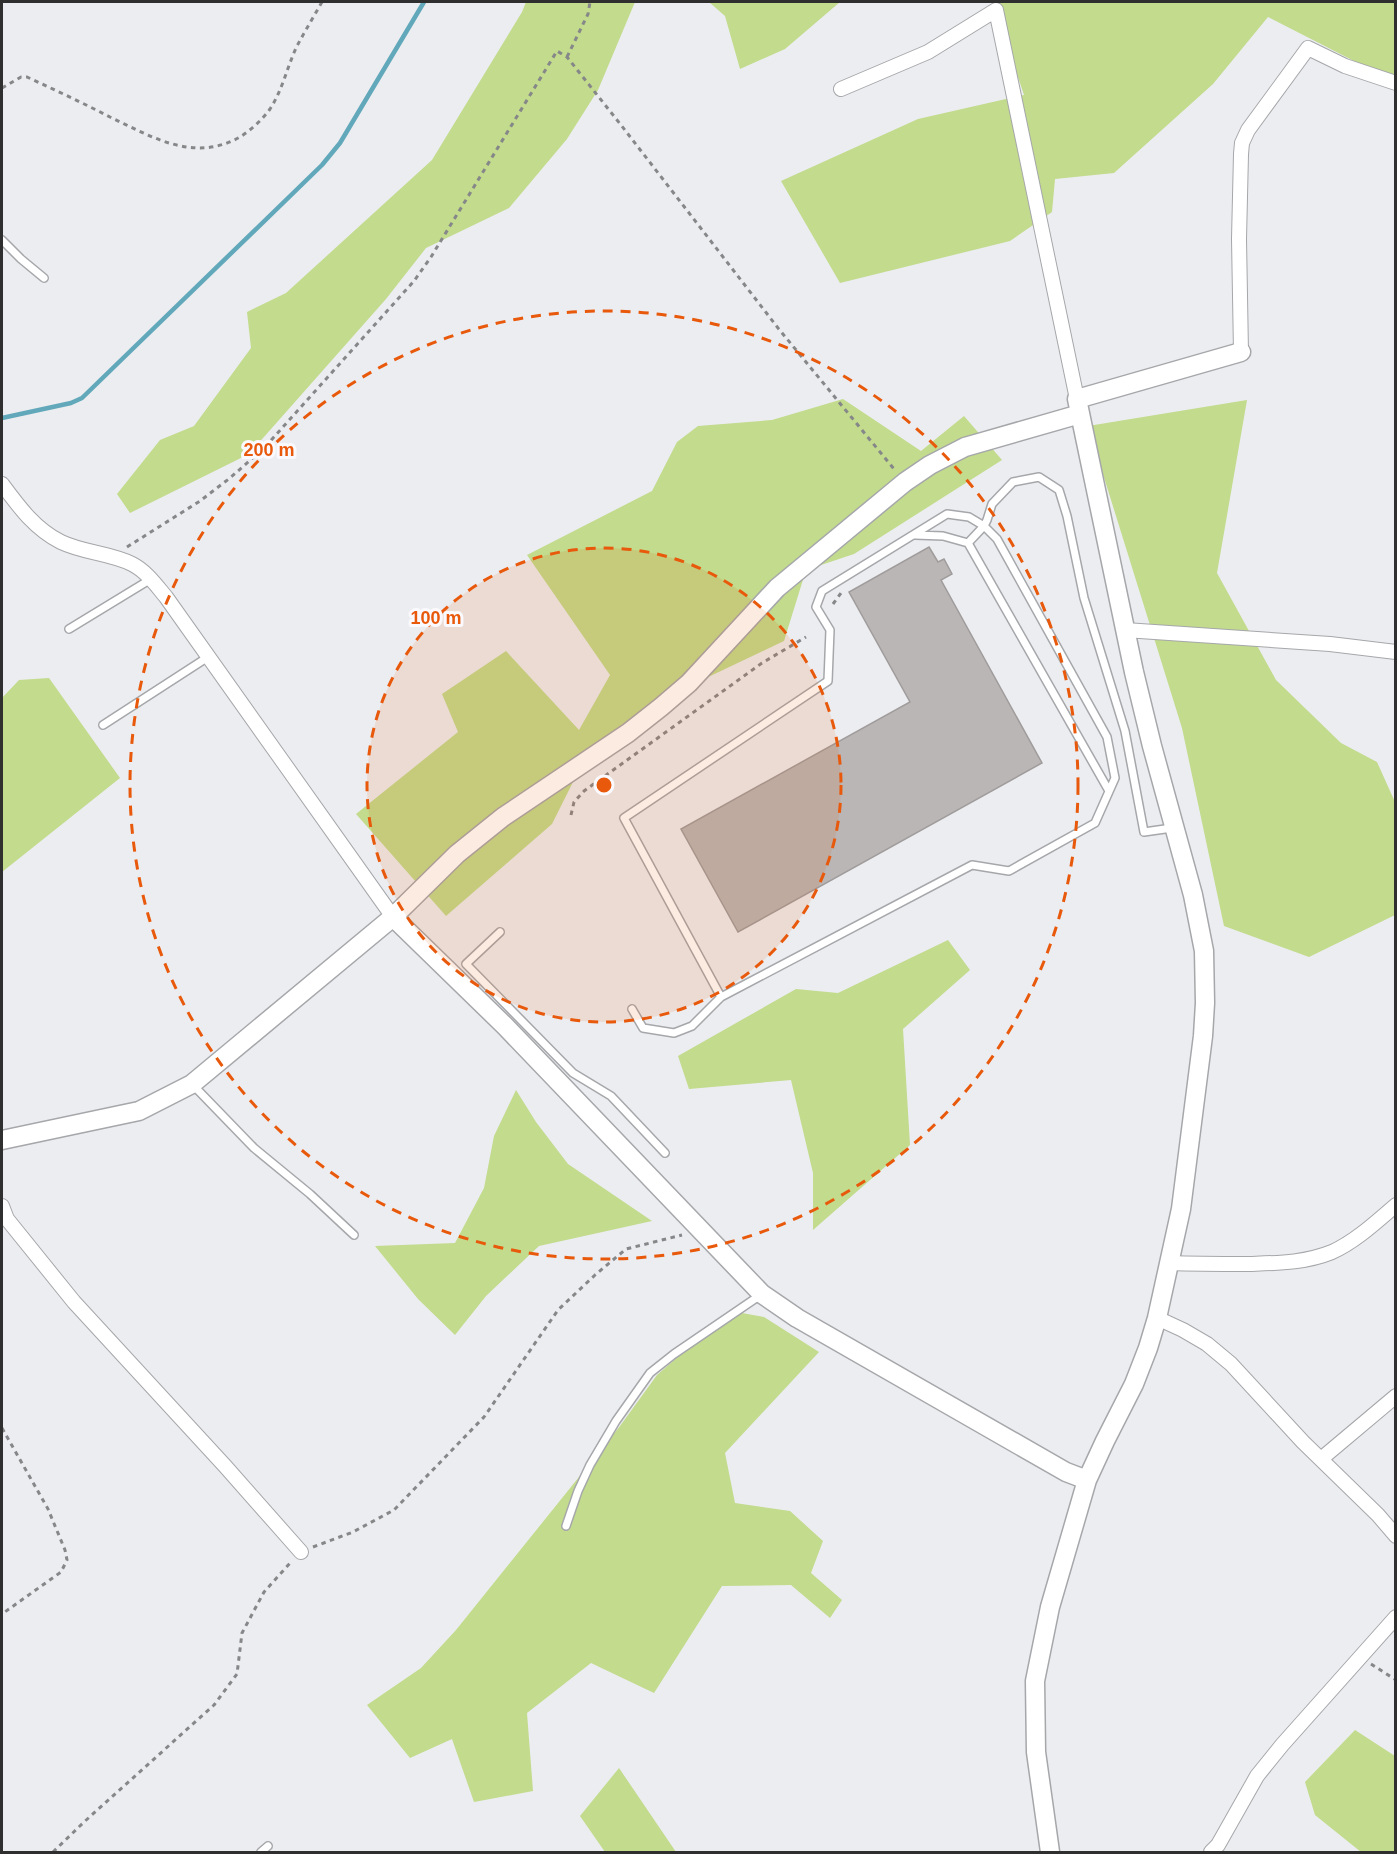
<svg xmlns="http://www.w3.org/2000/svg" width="1397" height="1854" viewBox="0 0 1397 1854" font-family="Arial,sans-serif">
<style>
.green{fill:#c2db8c}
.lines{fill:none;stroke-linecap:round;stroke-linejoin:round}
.stream{stroke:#62a8bb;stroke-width:4.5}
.building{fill:#bab6b5;stroke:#a09c9c;stroke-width:1.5}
.service-casing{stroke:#a6a7aa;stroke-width:10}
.minor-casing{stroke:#a6a7aa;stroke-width:16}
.tertiary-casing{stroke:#a6a7aa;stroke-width:21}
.path{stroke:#868789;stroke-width:3;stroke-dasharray:4.5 4.5;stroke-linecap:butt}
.service{stroke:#fff;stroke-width:7}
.minor{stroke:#fff;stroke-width:14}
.tertiary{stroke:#fff;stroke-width:18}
.ring{fill:none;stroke:#e8590c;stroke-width:3;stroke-dasharray:10 8}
.centre{fill:#e8590c;stroke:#fafafe;stroke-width:3}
.ring-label{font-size:18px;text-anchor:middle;font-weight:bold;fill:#e8590c;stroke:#fafafe;stroke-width:6;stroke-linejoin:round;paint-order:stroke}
</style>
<rect width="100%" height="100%" fill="#ecedf0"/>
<path class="green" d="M526,2h109l-37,88 -31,49 -58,69 -83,40 -40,51 -137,155 -119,59 -13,-19 43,-54 34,-14 57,-78 -4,-36 39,-19 146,-133 90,-148z
M709,2h131l-55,47 -45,20 -15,-53z
M993,2h402v88l-3,-3 2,-11 -38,-14 -88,-45 -55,67 -99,89 -59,6 -3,33 -42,29 -170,42 -59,-102 137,-62 106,-24z
M843,399l78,52 43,-35 38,44 -148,94 -48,16 -22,71 -80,38 -129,99 -23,46 -106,92 -90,-102 102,-82 -16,-38 64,-43 73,79 31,-55 -83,-120 125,-64 25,-49 21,-16 74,-6z
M1247,400l-30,173 59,107 65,63 36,19 18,40v113l-86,42 -85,-31 -42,-198 -94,-302z
M49,678l71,100 -118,94v-174l17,-18z
M948,940l22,30 -67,59 7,116 -97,85v-57l-22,-93 -102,9 -11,-33 118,-67 42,4z
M516,1090l20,32 32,42 84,57 -113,25 -53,50 -31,39 -37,-36 -43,-53 80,-3 29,-55 10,-52z
M731,1311l33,6 55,35 -94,101 10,50 55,8 33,30 -12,32 31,27 -12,18 -39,-33 -69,1 -68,107 -63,-30 -64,50 6,78 -59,11 -22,-63 -42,19 -43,-53 54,-37 35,-38 164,-204 37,-51z
M1355,1730l40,26v96h-34l-46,-37 -10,-33z
M619,1768l57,84h-71l-25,-36z"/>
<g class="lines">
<path class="stream" d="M2,418l69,-15 11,-5 240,-233 18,-22 84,-141"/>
</g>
<path class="building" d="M929,547l9,15 6,-3 8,15 -11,6 101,183 -304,169 -57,-103 229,-127 -61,-110z"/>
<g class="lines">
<g class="service-casing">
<path id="service" d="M2,240l19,19 23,19
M915,535l28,1 25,7 141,248
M968,543l16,-17 -15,-9 -22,-3 -125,77 -6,16 14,23 -2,51 -204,137 97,179 251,-132 37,6 86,-48 20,-45 -8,-41 -110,-198 -13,-13 3,-6 5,-16 21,-22 26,-5 20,13 8,26 17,82 41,133 19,101 28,-4
M69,629l82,-50
M103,725l105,-68
M500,932l-34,32 107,109 38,23 54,57
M632,1009l11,19 31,5 18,-7 29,-29
M192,1084l62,64 56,46 44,41
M566,1526l12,-35 12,-26 26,-44 34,-48 24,-19 88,-60
M261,1852l7,-6"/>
</g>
<g class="minor-casing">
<path id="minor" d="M841,89l87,-37 68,-42 81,389
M1241,352l-2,-113 2,-85 1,-11 6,-13 60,-82 37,18 51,17
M2,484c17,23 33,45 59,58 23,11 49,11 71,22 14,7 24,21 34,33l227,320
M1125,630l205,14 66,8
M2,1206l5,13 67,83 151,164 76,86
M1170,1263c26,1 53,1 79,1 28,-1 56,-1 83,-12 24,-11 44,-30 64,-47
M1157,1318l26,12 24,14 24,20 72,78 75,73 18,21
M1321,1459l75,-63
M1211,1852l7,-7 39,-69 25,-31 114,-128"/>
</g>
<g class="tertiary-casing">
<path id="tertiary" d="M393,917l112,109 257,268 35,24 269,154 21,8
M2,1140l137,-29 53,-27 201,-167 64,-63 46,-37 125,-84 33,-26 28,-24 88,-95 128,-106 25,-17 35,-18 115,-33
M1050,1852l-14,-100 -1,-71 15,-74 37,-127 18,-39 29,-57 14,-36 9,-30 24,-109 22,-173 2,-33 -1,-52 -11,-56 -41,-149 -18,-74 -57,-273 164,-47"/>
</g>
<path class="path" d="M567,57l21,-43 2,-12
M2,88l19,-11h6c28,13 56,26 83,40 42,20 84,46 130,20 11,-7 22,-17 30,-28 13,-20 17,-42 27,-63 8,-15 17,-30 25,-44
M127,547l73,-46 30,-23 35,-31 149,-166 17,-24 126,-206 10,6 54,68 157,203 116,141
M833,604l8,-11
M571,815l3,-13 10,-11 178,-128 44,-26
M2,1428l46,81 17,41 2,10 -6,12 -59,42
M313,1547l40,-15 41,-22 90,-93 74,-107 37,-35 31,-26 56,-14
M1371,1664l25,16
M53,1852l31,-30 130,-117 23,-31 5,-41 22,-41 27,-30"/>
<use href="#service" class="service"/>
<use href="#minor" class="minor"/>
<use href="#tertiary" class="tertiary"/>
</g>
<circle cx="604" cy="785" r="237" fill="#e8590c" fill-opacity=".12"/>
<g class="ring">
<circle cx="604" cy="785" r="237"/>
<circle cx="604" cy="785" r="474"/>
</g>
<circle cx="604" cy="785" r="9" class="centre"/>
<g class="ring-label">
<text x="269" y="456">200 m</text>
<text x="436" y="624">100 m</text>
</g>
<rect width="1397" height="1854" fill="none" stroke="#2f2f30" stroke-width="6"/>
</svg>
